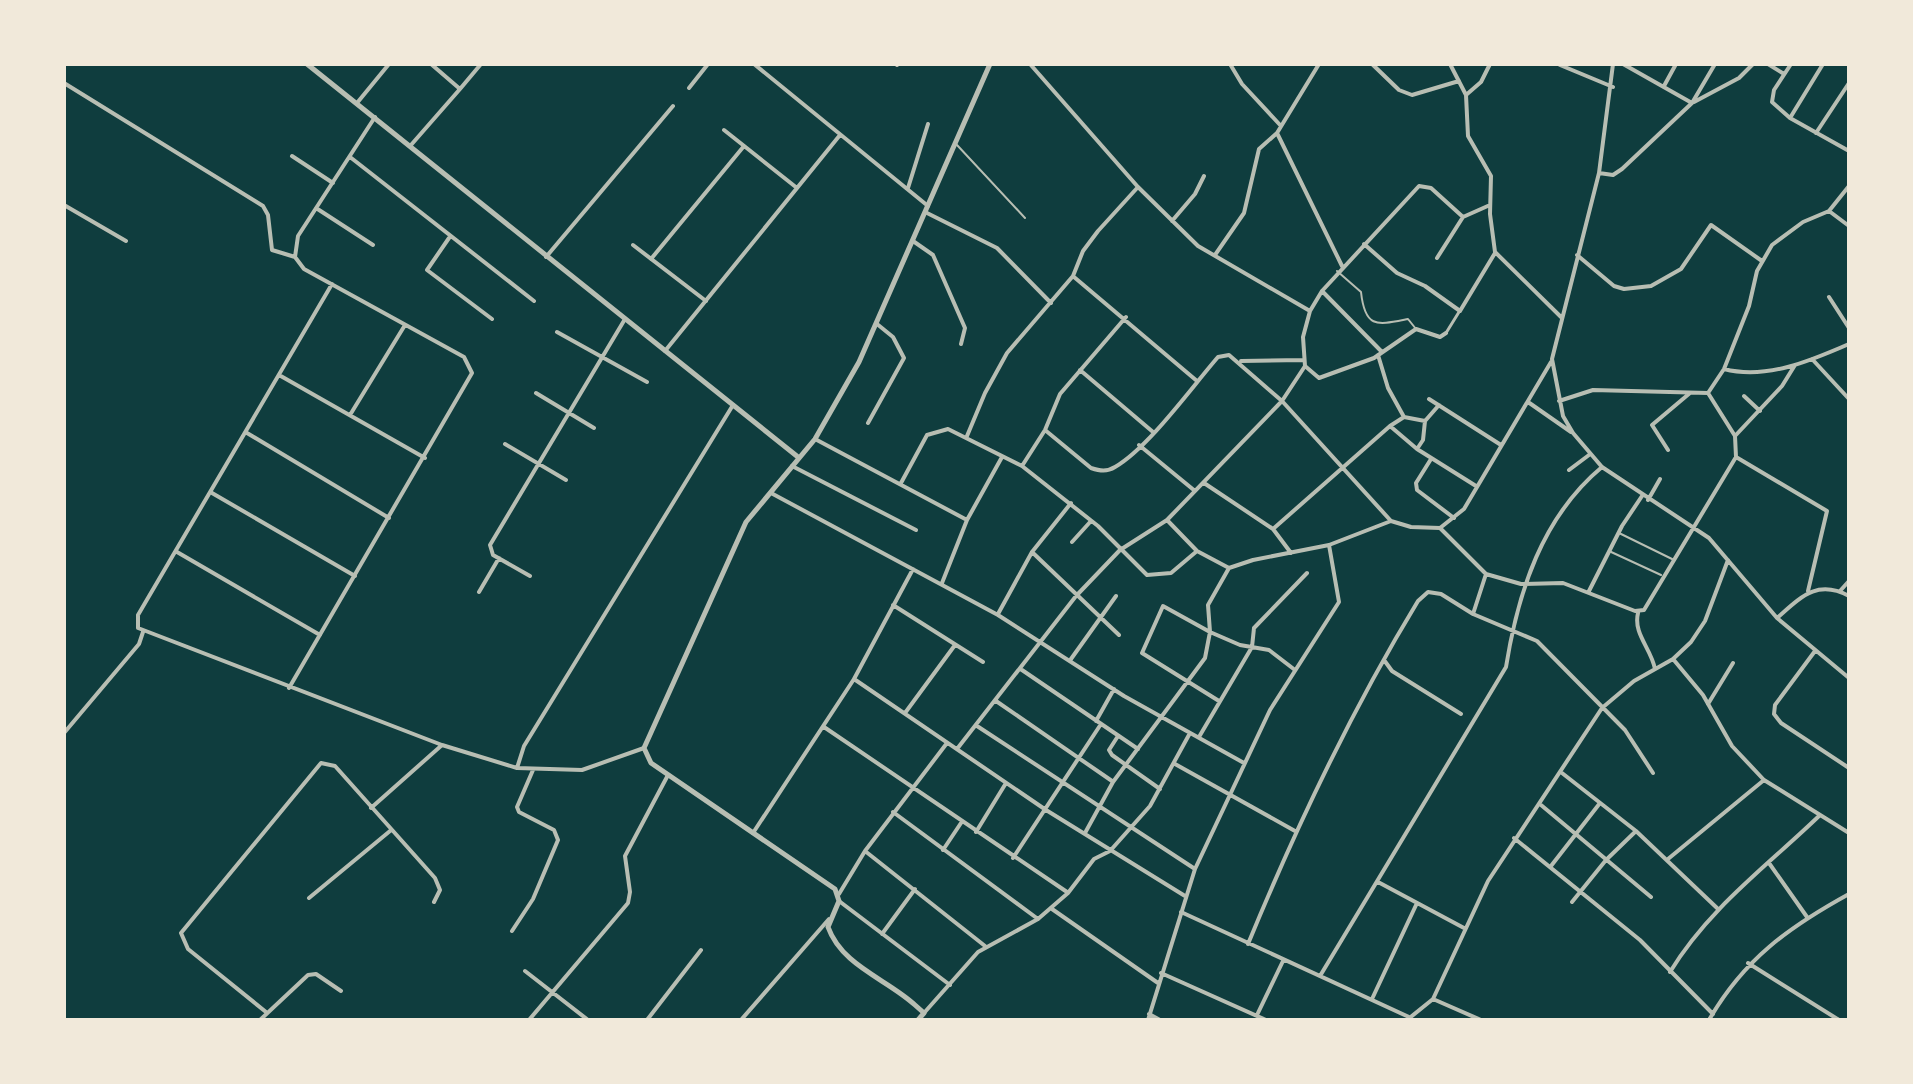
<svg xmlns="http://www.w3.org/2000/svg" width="1913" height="1084" viewBox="0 0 1913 1084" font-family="'Fira Sans',sans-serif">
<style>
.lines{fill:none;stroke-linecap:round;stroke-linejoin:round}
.service{stroke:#b8beb3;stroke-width:2}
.pedestrian{stroke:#b8beb3;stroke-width:3}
.minor{stroke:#b8beb3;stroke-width:4}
.tertiary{stroke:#b8beb3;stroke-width:5}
</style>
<rect width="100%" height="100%" fill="#0f3d3e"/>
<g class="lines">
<path class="service" d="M957,145l68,73
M1337,271l24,21c4,37 16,33 47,27l8,10
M1619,533l53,26
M1609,551l52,24"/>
<path class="pedestrian" d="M1446,333l13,-21"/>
<path class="minor" d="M431,64l29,25 21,-25
M754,64l174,142
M1030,64l108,123 60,59 112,65
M1230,64l12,20 39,42
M1372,64l27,26 13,5 47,-14
M1450,64l16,31 2,41 23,40 -1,38 5,38 66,65
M1613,64l-14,109 -47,186 11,57 10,17 29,34 107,71 68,80 72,60
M1623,64l69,39
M1768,64l16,10
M1791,64l-17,26 -2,12 18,16 59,33
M897,65l1,-1
M1560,65l53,22
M64,83l199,123 5,9 4,35 23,7
M1664,86l12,-22
M689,88l19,-24
M1466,95l15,-13 9,-18
M1694,102l45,-24 14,-14
M357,103l32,-39
M1790,118l33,-54
M724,130l73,58
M1277,133l65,133
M1816,133l33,-50
M411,145l49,-56
M292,156l41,27
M350,157l184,144
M1599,173l14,2 9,-6 70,-66 23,-39
M908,188l20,-64
M64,205l62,36
M316,208l57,37
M1829,211l20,15
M925,212l72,36 54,55
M1172,221l23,-27 9,-18
M449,238l-22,32 65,49
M913,241l20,14 32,73 -4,16
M1364,244l33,29 28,13 35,25 35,-58
M633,245l73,56
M1215,255l29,-42 15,-64 18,-16 42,-69
M1577,255l37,31 10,3 27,-3 30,-17 30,-44 51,36
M546,257l127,-151
M1437,258l26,-41 27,-12
M651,259l93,-113
M1074,277l123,104
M332,284l-194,331v13l304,117 75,23 65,2 62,-22
M1322,291l60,61
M1829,297l20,31
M557,332l90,50
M665,351l175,-216
M1378,355l10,33 16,29
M1812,359l37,40
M1241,361l62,-1
M1305,366l14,12 55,-20 42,-29 24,8 6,-4
M1724,369c42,11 86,-8 125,-25
M1080,370l73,62
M279,375l146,83
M536,393l58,35
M1708,393l16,-24 25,-63 8,-35 15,-26 31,-23 26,-11 20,-25
M1744,396l16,15
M1429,399l72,46
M1559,401l34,-11 115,3
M1528,402l43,30
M350,415l55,-90
M1425,421l-21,-4 -14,9 27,23 59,37
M868,423l36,-65 -11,-21 -16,-13
M1045,430l46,38c9,3 16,4 24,-1 34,-20 76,-79 103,-110l11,-2 53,46 109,120
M247,433l142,85
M967,436l18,-43 22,-40 66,-77 10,-25 15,-20 40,-44
M1735,436l47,-50 13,-21
M815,439l152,81
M505,444l61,36
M1139,445l56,46
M1417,449l6,-9 2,-19 14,-16
M1668,450l-16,-25 38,-32
M1736,457l91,54 -19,80
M1431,459l-15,24 1,7 37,28
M792,466l124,64
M1022,466l23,-36 15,-36 66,-77
M1569,470l20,-15
M901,483l26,-48 21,-6 74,37 76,60 49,49 24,-2 26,-22
M1204,483l69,46 18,24
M212,493l143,83
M771,493l227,122 126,81 120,67
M1648,500l12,-21
M1167,520l30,31 32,17
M1440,528l24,-19 87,-147
M1273,529l117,-103
M1072,542l19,-21
M177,552l143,83
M1032,552l87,83
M1486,574l35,10 42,-1 72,28 9,-1 92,-153 -1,-21 -27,-43
M530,576l-37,-21 -3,-10 135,-226
M942,583l25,-63 35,-63
M1589,591l33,-65 20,-30
M1840,591l9,-10
M479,592l20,-34
M893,605l90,57
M1638,613c-5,21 13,35 17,56
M998,614l34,-62 39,-49
M1777,618c24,-21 40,-39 72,-22
M1252,647l2,-19 53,-55
M1815,651l-40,54 -1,9 7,9 68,45
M1071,659l45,-63
M1673,659l30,36 29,51 32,34 85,53
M1384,660l8,11 69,43
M1022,670l116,79
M854,679l192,131 139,86
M289,688l183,-315 -8,-16 -160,-88 -9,-12 3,-21 77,-119
M996,701l116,80
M1219,701l-77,-48 21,-47 47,26 30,13 29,5 26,20
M1708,704l25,-41
M905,713l50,-68
M1096,721l18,-32
M977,726l218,143
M824,727l243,165
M64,733l75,-89 4,-12
M1118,736l-9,14 3,5 48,34
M1199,737l53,-90
M957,749l119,-153 44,-46 47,-30 115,-119 23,-35 -2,-29 7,-26 12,-20 97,-105 12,2 32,29
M1175,764l120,67
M517,768l7,-22 209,-341
M1562,773l74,58 81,77
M1541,805l110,92
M371,808l71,-63
M893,812l145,107
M976,832l30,-49
M753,833l101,-154 59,-110
M1085,833l28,-51 92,-124 5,-26 -2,-27 21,-37 24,-8 76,-15 62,-24 20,6 29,1 46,46 -13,40
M1514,838l126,102 73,74
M943,850l18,-27
M865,851l120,95
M1013,858l88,-134
M1668,859l96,-79
M1769,863l38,54
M1551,866l49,-63
M1378,882l86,46
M839,894l26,-43 82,-108
M309,898l81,-67
M839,901l111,84
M1572,902l34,-42 30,-29
M1052,909l106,74
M1181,912l228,105
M512,931l21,-32 25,-59 -4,-10 -35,-18 -2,-5 16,-37
M882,934l33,-45
M1248,944c49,-119 103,-233 170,-343l10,-9 13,2 32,20 64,27 88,89 28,43
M1748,963l91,57
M525,971l63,49
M1670,972c38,-63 97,-106 149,-156
M1161,973l105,47
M1320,976l186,-309c12,-75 36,-150 96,-200
M1372,999l45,-96
M1433,999l48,21
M266,1012l-78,-63 -7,-16 140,-170 14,3 100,112 5,12 -6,12
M924,1013l54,-61 60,-33 30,-26 26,-34 16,-8 40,-45 40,-73
M1149,1014l11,6
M1257,1015l26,-54
M260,1020l48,-45 8,-1 25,17
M529,1020l99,-117 2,-11 -5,-36 43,-81
M647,1020l54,-70
M741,1020l88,-101
M1148,1020l47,-151 75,-159 69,-108 -10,-57
M1407,1020l26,-21 55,-118 114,-173 32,-27 39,-22 18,-17 14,-21 23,-61
M1709,1020c35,-61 80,-93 140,-126"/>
<path class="tertiary" d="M307,64l491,393
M918,1020l6,-7 -9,-8c-28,-26 -73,-39 -87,-78l11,-26 -4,-12 -184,-126 -7,-15 102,-226 69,-83 44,-77 131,-298"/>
</g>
<rect width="1913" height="1084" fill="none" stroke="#f1e9da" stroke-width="132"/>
</svg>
